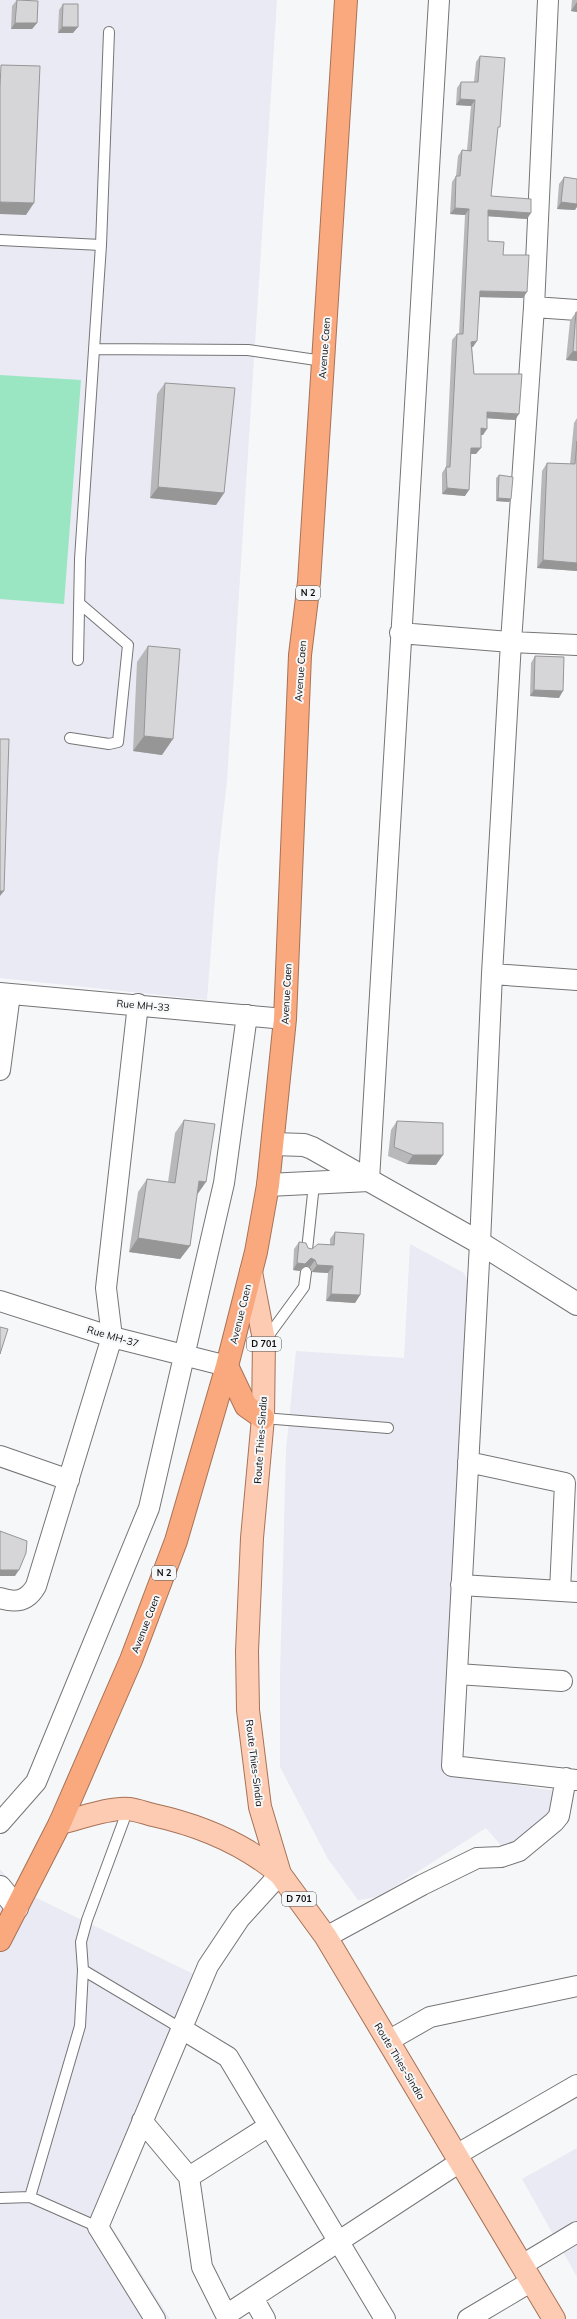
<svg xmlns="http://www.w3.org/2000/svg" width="577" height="2319" viewBox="0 0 577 2319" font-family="Mulish,sans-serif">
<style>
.built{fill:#e9eaf3}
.green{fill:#9ae6c3}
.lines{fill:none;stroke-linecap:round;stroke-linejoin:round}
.lane-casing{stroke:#757577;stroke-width:12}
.street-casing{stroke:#757577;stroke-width:22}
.secondary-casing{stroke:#757577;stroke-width:24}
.primary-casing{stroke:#a77257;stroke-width:24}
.highway-casing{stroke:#a77257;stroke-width:24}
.lane{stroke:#fff;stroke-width:10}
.street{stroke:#fff;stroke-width:20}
.secondary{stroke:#fff;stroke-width:22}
.primary{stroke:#fccbb2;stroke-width:22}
.highway{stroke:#faa97e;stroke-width:22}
.wall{fill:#b8b8ba}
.shaded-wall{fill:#969697}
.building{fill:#d6d6d8;stroke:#969697}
.labels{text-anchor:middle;stroke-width:4;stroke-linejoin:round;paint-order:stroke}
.shield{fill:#f6f7f8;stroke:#535354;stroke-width:1}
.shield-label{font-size:9px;font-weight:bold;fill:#0d0d0e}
.street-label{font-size:10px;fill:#0d0d0e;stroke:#f6f7f8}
</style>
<rect width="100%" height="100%" fill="#f6f7f8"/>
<path class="built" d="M0,0h277l-50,781 -9,78 -11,141 -207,-22z
M410,1244l54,29 5,12 -5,160 -18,329 110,17 1,22 -52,37 -19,-22 -108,69 -20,3 -30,-41 -48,-92v-92l6,-225 10,-99 108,7z
M0,1869l16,19 192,93 -100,240 62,98h-170z
M577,2148v129l-55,-98z"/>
<path class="green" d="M0,375l81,5 -17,224 -64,-5z"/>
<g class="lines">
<g class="lane-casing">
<path id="lane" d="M0,240l101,5
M94,349l154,1 75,11
M78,660l2,-101 21,-314 8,-213
M70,738l39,6 9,-2 10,-97 -49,-42
M307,1250l7,-66
M266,1339l38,-52 2,-15
M263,1418l125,10
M83,1970l99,59
M30,2197l50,-171 3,-56 -2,-28 6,-22 41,-111
M0,2198l30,-1 68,30"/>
</g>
<g class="street-casing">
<path id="street" d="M548,0l-14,307 -23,335 -19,332 -12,269 -28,523 125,14
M534,307l43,3
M400,633l111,9 66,3
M492,974l85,6
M0,993l285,26
M0,1070l10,-76
M369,1180l70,-1180
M0,1301l112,36 115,29
M0,1456l69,24
M468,1462l97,21 -5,108
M461,1585l116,7
M0,1598c15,5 27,4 36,-12l76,-249 -6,-49 32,-284
M457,1674l105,7
M0,1823l36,-41 113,-274 75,-325 23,-168
M326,1937l96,-52 55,-27 24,-1 18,-6 35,-29 5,-6 7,-38
M182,2029l46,28 157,262
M388,2041l42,-24 147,-31
M142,2121l47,56 13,90 24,48 234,-153
M456,2155l121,-70
M189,2177l80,-51
M522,2265l55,-33
M253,2298l12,21
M155,2319l-57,-92 110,-261 32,-48 40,-44
M468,2319l64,-38"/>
</g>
<g class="secondary-casing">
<path id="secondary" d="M273,1144l31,1 8,3 168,95 97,61
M268,1185l101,-5
M0,1887l17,21"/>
</g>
<g class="primary-casing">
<path id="primary" d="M251,1272l13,68 -1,78 -11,120 -5,113 1,59 12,97 20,67 46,63 228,382
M60,1823c19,-4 49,-16 69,-14 8,1 16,4 24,6 46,10 90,28 127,59"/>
</g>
<g class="highway-casing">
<path id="highway" d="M227,1366l19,40 17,12
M0,1940l60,-117 71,-163 45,-119 51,-175 29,-114 12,-67 17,-166 15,-364 9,-73 37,-582"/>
</g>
<use href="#lane" class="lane"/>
<use href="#street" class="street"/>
<use href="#secondary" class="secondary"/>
<use href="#primary" class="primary"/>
<use href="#highway" class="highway"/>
</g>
<path class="wall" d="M17,0l20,23 -5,6h-21l1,-23z
M572,0h5v12l-6,-1z
M63,4l10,29h-15l1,-23z
M480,56l17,75 -6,65 36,23 -39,-3v25l15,14 20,43 -43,-1 -7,50h-1l2,27 41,46 -28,-2 -4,17h-2l-5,19h-5l-6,42 -23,-2v-21l4,-6 6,-127 5,-6h2l6,-119 -15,-1 2,-32 4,-6 2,-20 4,-6h5l4,-44 -15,-1 1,-17 4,-6h13l2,-20z
M564,177l11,33 -18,-1 2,-25z
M576,312h1v49l-11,-1 4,-39z
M165,383l59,110 -8,12 -66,-7 7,-104z
M577,418v153l-40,-3 5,-97 5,-8 23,1 4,-41z
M499,475l10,27 -13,-1v-23z
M148,646l14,109 -29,-4 4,-89z
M535,656l24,42 -29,-2 1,-33z
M184,1120l13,75 -7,51 -10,13 -51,-7 9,-60 9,-13 21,3 7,-49z
M397,1121l39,44 -29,-1 -19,-8 3,-26z
M335,1232l25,63 -5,8 -29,-2 2,-28 -16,-1 -2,-5 -4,-1 -6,5 -7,-1 1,-21 5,-7 9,6 4,1 18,-4v-6z"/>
<path class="shaded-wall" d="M577,2v10l-6,-1z
M15,23h22l-5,6h-21z
M62,27h16l-5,6h-15z
M460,99l15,1 -4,6 -15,-1z
M0,202l34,1 -8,12 -26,-1z
M561,202l16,2v3l-2,3 -18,-1z
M455,208l14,1 -4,6 -15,-1z
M488,210l43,3 -4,6 -43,-3z
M480,291l47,1 -4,6 -47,-1z
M477,341l-4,6 -6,1 4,-6z
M573,351l4,1v9l-11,-1z
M487,412l32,2 -4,6 -32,-2z
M481,428l6,1 -4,6h-6z
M471,448h10l-5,6h-9z
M158,487l66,6 -8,12 -66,-7z
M447,488l22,2 -4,6 -23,-2z
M498,498l13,1 -2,3 -13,-1z
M543,560l34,3v8l-40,-3z
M534,690l29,1 -4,7 -29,-2z
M144,736l29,3 -11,16 -29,-4z
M0,891h4l-4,5z
M413,1155h30l-7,10 -29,-1z
M199,1181l7,1 -9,13z
M138,1238l52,8 -10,13 -51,-7z
M311,1258l4,2 -5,7 -4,-1 -6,5 -7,-1 4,-7z
M317,1265l16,1 -5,7 -16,-1z
M331,1294l29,1 -5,8 -29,-2z
M0,1570h19l-4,6h-15z"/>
<path class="building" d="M17,0l21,1 -1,22h-22z
M63,4h15v23h-16z
M480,56l25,2 -5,69h-2l-7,69 40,3v14l-43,-3v31l16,1 -1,13h26l-2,37 -47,-1 -3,50 -6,1 3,32h48l-3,40 -32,-2v17l-6,-1v20h-10l-2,42 -22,-2 -1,-21h4l7,-133h6l6,-125 -14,-1 1,-32h4l2,-26 9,1 4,-51 -15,-1 1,-17h17z
M1,65l39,1 -6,137 -34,-1v-115z
M564,177l13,2v25l-16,-2z
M576,312h1v40l-4,-1z
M165,383l70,5 -11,105 -66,-6z
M577,441v122l-34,-3 4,-97 28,1z
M499,475l14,2 -2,22 -13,-1z
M148,646l32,3 -7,90 -29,-3z
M535,656l29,1 -1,34 -29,-1z
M0,739h9l-5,152h-4z
M184,1120l31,4 -9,58 -7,-1 -9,65 -52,-8 9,-59 28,4z
M397,1121l46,2v32h-30l-19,-8z
M335,1232l29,2 -4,61 -29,-1 2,-28 -16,-1 -2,-5 -4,-2 -6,6 -8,-1 2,-21 7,1 2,5 4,1 6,-5 16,1z
M0,1327l8,2 -8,25z
M0,1531l27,10 -1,12 -7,17h-19z"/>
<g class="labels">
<g class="shield">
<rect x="296" y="586" width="24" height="14" rx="3"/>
<rect x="247" y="1337" width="34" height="14" rx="3"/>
<rect x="152" y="1566" width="24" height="14" rx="3"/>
<rect x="282" y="1892" width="34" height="14" rx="3"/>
</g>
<g class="shield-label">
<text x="308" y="596">N 2</text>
<text x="264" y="1347">D 701</text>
<text x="164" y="1576">N 2</text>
<text x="299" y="1902">D 701</text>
</g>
<g class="street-label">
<text transform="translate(324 348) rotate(-86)" y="4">Avenue Caen</text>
<text transform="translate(300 671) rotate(-86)" y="4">Avenue Caen</text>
<text transform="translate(286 994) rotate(-87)" y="4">Avenue Caen</text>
<text transform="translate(143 1005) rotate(5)" y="4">Rue MH-33</text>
<text transform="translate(240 1314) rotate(-76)" y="4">Avenue Caen</text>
<text transform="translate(113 1336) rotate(16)" y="4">Rue MH-37</text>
<text transform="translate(260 1440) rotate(-86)" y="4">Route Thies-Sindia</text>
<text transform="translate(145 1624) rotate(-69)" y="4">Avenue Caen</text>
<text transform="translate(255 1763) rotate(83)" y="4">Route Thies-Sindia</text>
<text transform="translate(400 2061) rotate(59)" y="4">Route Thies-Sindia</text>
</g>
</g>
</svg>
